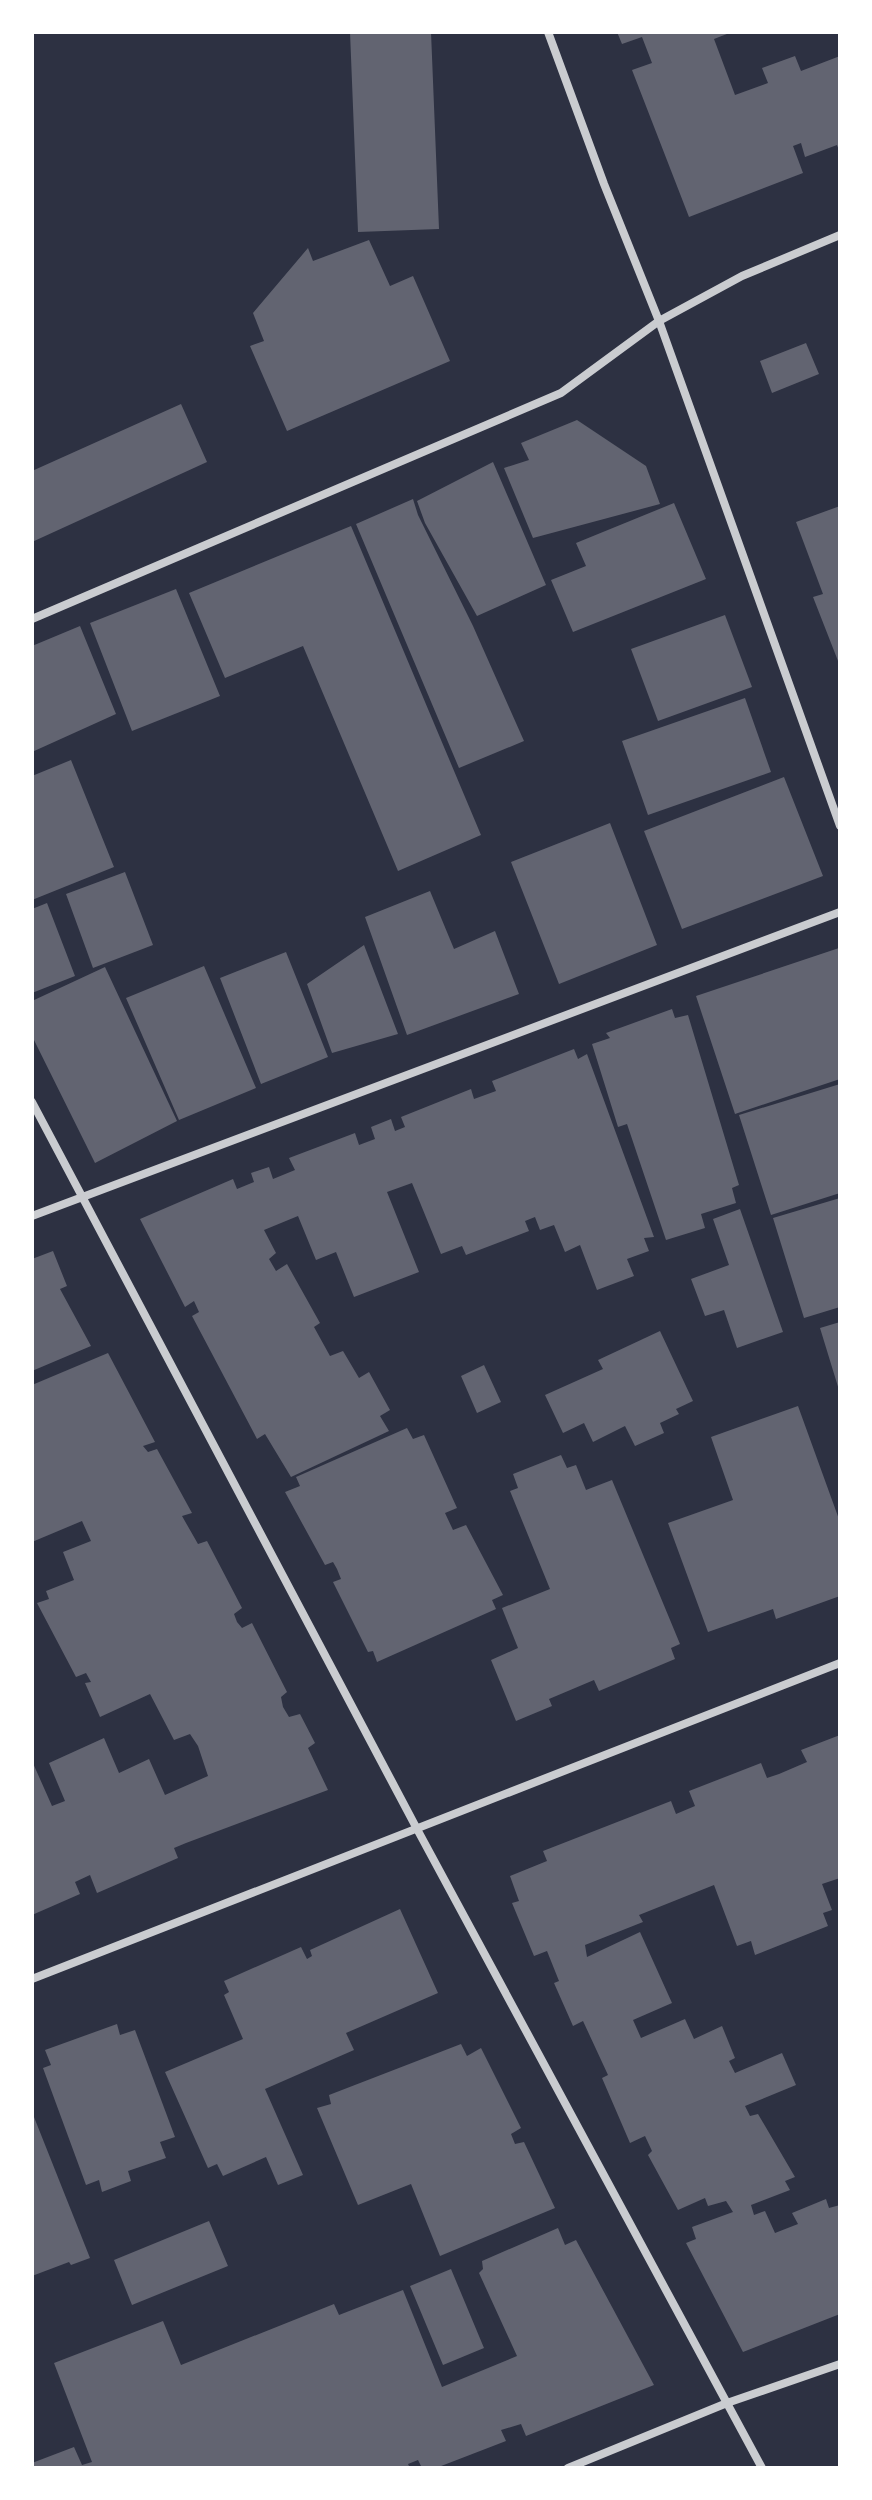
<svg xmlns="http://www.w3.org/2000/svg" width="872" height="2500" viewBox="0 0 872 2500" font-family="Arial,sans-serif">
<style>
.building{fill:#626471}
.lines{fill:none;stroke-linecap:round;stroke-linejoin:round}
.minor{stroke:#caccd0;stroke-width:8}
</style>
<rect width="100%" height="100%" fill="#2d3142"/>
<path class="building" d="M350,32h81l8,197 -81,3z
M617,32h115l-18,7 21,56 33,-12 -6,-15 33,-12 6,15 39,-15v97l-3,-8 -32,12 -4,-14 -8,3 10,27 -114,44 -57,-147 20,-7 -10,-26 -20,7z
M369,240l21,46 23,-10 37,85 -163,70 -37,-85 14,-5 -11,-28 55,-65 5,13z
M806,343l13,31 -47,19 -12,-32z
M181,404l26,58 -175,80v-71z
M577,420l69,46 14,38 -127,34 -29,-70 25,-8 -8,-17z
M493,462l53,123 -69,31 -52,-93 -8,-22z
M413,499l5,16 55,111 51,115 -65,27 -103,-244z
M674,503l32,76 -133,53 -22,-52 35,-14 -10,-23z
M840,506v160l-27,-69 10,-3 -27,-72z
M351,526l130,309 -83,36 -95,-225 -78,32 -36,-85z
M176,589l44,107 -88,35 -42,-108z
M725,615l27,72 -94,34 -27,-72z
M80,626l36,88 -84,38v-106z
M745,698l26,74 -123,43 -26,-74z
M71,760l43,107 -82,33v-124z
M784,777l39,99 -141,53 -38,-98z
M610,823l47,122 -98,39 -48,-122z
M125,872l28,73 -60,23 -27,-74z
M430,891l24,58 41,-18 24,63 -112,41 -42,-118z
M47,903l28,73 -43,17v-84z
M364,945l34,89 -66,19 -25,-69z
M839,948l1,131 -105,35 -39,-118z
M286,952l42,105 -67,27 -41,-106z
M204,966l52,122 -77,32 -53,-122z
M105,967l72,154 -82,42 -63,-127v-35z
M672,1009l3,9 13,-3 51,170 -7,3 4,15 -35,11 4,14 -39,12 -39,-116 -9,3 -26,-83 18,-6 -4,-5z
M574,1049l4,10 9,-5 67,183 -10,1 5,13 -22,8 7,17 -37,14 -17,-45 -15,7 -11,-27 -14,5 -5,-13 -10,4 4,10 -63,24 -4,-9 -21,8 -29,-71 -25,9 32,80 -65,25 -18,-45 -20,8 -18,-44 -34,14 12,23 -7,6 7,12 11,-7 33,59 -6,4 16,29 13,-5 16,27 10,-6 21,38 -10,6 9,15 -98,46 -26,-43 -8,5 -65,-123 7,-4 -5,-11 -9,6 -45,-88 93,-40 4,10 17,-7 -3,-9 18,-6 4,12 22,-9 -6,-12 66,-25 4,12 16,-6 -4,-12 20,-8 4,12 10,-4 -4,-10 70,-28 3,10 22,-8 -4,-10z
M840,1084v109l-69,22 -32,-100z
M840,1198v109l-36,11 -31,-100z
M740,1209l43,123 -46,16 -13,-38 -19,6 -14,-37 38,-14 -16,-46z
M53,1251l14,35 -7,3 31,57 -59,25v-112z
M840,1322v68h-1l-19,-62z
M660,1331l33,70 -17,8 3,5 -19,9 4,10 -29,13 -10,-20 -32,16 -9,-19 -21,10 -18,-38 58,-26 -5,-9z
M108,1353l47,89 -12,4 5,6 9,-3 35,64 -10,3 16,28 9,-3 35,67 -8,6 3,8 5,6 10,-5 35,69 -6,5 2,10 6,10 11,-3 15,29 -7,5 20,42 -142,53 -12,5 4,10 -81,35 -7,-18 -15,7 5,12 -48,21v-154l20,45 13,-5 -16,-38 55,-25 15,35 30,-14 16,36 43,-19 -10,-30 -8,-12 -16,6 -24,-46 -50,23 -15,-34 6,-1 -5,-9 -10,4 -39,-74 12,-4 -3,-8 28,-11 -11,-28 28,-11 -9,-20 -50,21v-157z
M484,1365l17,37 -24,11 -16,-37z
M798,1406l42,116v74l-64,23 -3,-10 -65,23 -40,-109 65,-23 -22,-63z
M407,1428l6,11 11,-4 33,73 -12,5 8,17 13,-5 37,70 -11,5 4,9 -119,53 -4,-11 -5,1 -35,-70 8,-3 -4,-10 -4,-7 -8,3 -40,-73 15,-6 -4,-9z
M561,1455l6,13 9,-3 10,25 26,-10 68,164 -9,4 4,11 -76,32 -5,-11 -45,19 3,7 -36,15 -25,-61 27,-12 -16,-40 48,-19 -40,-98 8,-3 -5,-14z
M840,1735v143l-18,6 10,26 -9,3 5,13 -73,29 -4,-14 -14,5 -23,-61 -75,30 4,7 -58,23 2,12 53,-25 32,71 -39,17 8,18 44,-19 9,20 28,-13 13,32 -6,3 6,12 47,-20 14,32 -51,21 5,10 8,-2 37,63 -10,4 5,9 -39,15 3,10 11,-4 10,22 23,-9 -6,-11 34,-14 3,9 11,-3v109l-97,38 -57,-109 10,-4 -4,-12 41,-15 -7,-11 -18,5 -3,-8 -27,12 -30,-55 4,-4 -7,-15 -15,7 -28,-65 6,-3 -25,-54 -10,5 -19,-43 5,-2 -12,-30 -13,5 -22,-53 7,-2 -9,-25 37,-15 -4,-10 128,-50 5,13 19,-8 -6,-15 72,-28 6,15 12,-4 28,-12 -6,-12z
M400,1909l38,84 -92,40 8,17 -89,39 38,86 -25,10 -12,-28 -43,19 -6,-12 -9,4 -43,-96 78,-33 -19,-44 5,-3 -5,-11 77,-34 6,12 5,-3 -2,-6z
M117,2024l3,11 15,-5 40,107 -15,5 6,16 -38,13 3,10 -29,11 -3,-12 -13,5 -43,-117 8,-3 -6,-15z
M461,2044l6,12 14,-8 40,80 -10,6 4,10 9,-2 31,66 -115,48 -29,-72 -53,21 -41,-97 14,-4 -2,-9z
M32,2112l58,146 -19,7 -2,-3 -37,14z
M209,2221l19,45 -96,39 -18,-45z
M558,2228l7,17 11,-5 78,145 -128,51 -5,-12 -20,6 5,11 -70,27h-14l-4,-8 -10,4 2,4h-378v-5l42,-16 8,18 10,-3 -38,-99 109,-42 18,44 153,-61 5,11 64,-25 39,97 75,-31 -38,-83 4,-4 -1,-8z
M451,2269l33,79 -41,17 -33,-79z"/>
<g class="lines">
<path class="minor" d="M548,32l56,152 55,137 181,505
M32,619l529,-226 98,-72 83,-45 98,-41
M32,1102l385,727 345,639
M32,1216l808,-304
M32,1979l808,-316
M568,2468l159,-65 113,-39"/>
</g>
<rect width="872" height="2500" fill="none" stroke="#ffffff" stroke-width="68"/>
</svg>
